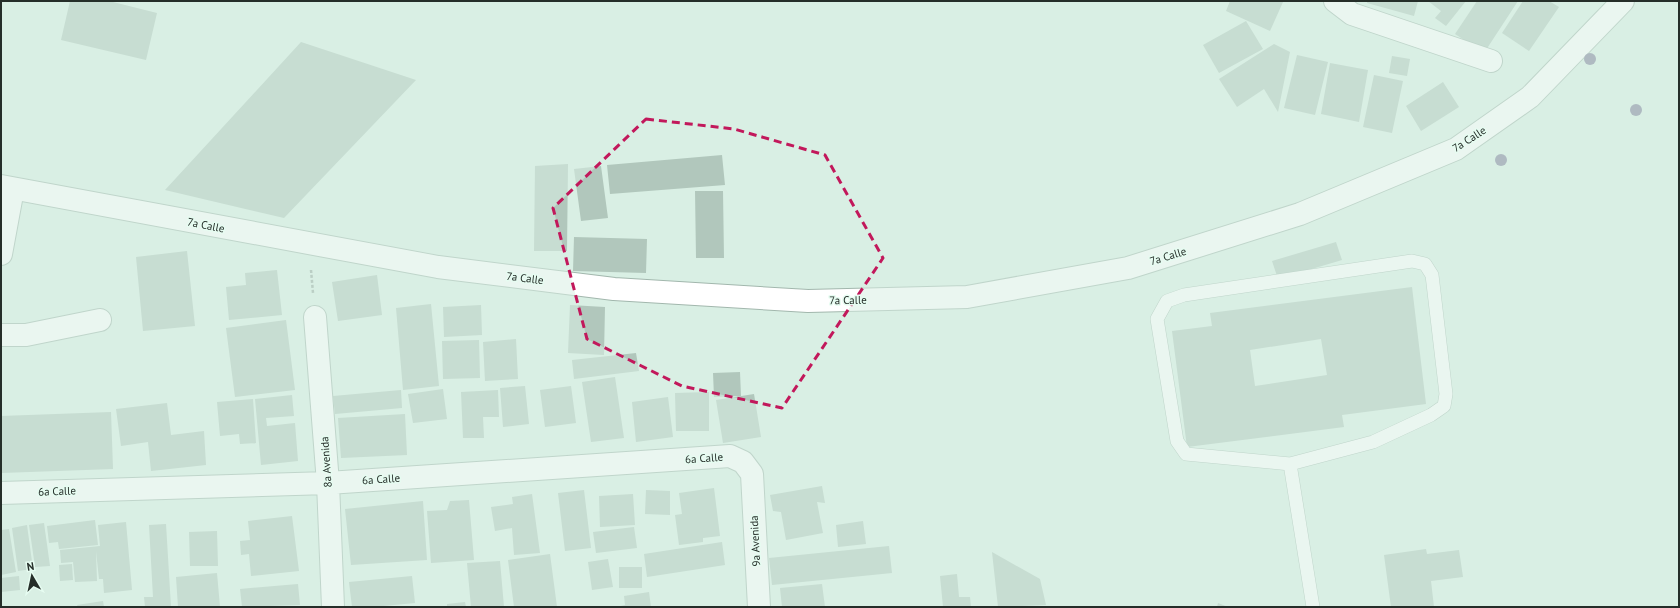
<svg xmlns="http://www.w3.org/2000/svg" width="1680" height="608" viewBox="0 0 1680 608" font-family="'PT Sans',sans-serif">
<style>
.building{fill:#b1c7bc;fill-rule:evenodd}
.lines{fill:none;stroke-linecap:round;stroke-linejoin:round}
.service-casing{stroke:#a2b7ad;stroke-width:14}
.minor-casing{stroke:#a2b7ad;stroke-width:24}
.tertiary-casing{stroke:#a2b7ad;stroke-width:24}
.path{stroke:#97a8a0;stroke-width:2.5;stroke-dasharray:3 2;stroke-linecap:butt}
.service{stroke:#fff;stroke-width:13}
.minor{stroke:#fff;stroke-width:22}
.tertiary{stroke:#fff;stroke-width:22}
.tree{fill:#7c7b98}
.marked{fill:none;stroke:#c2185b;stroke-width:3;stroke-dasharray:8 5;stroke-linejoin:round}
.labels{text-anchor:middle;stroke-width:3;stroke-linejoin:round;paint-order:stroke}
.street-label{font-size:11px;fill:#252e29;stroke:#e6fcf1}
</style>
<rect width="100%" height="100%" fill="#d9efe4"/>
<path class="building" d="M70,1h39l48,12 -11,47 -85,-20z
M1230,1h51l2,1 -13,29 -44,-20z
M1367,1h51l-4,15 -47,-13z
M1428,1h38l-20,25 -11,-8 6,-7z
M1477,1h41l-34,52 -29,-19z
M1523,1h26l10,6 -30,44 -27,-18z
M1246,21l17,28 -44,24 -16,-28z
M301,42l115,38 -132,138 -119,-28z
M1274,44l16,8 -12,60 -14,-23 -27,18 -18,-28z
M1297,55l31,7 -13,53 -31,-7z
M1392,56l18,3 -3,17 -18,-3z
M1330,63l38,7 -9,52 -38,-8z
M1374,75l29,6 -11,52 -29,-6z
M1443,82l16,25 -38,24 -15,-25z
M722,155l3,30 -115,9 -3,-29z
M568,164l-1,87h-33l1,-85z
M601,166l7,52 -27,3 -7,-52z
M695,191h28l1,67h-28z
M574,237l73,2 -1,34 -73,-2z
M1336,242l6,18 -64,19 -6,-18z
M187,251l8,75 -52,5 -7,-74z
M277,270l5,45 -53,5 -3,-33 20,-2 -1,-12z
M377,275l5,40 -44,6 -6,-39z
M1412,287l14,117 -84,11 2,12 -157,20 -15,-116 40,-5 -2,-13zM1321,339l6,36 -72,11 -5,-36z
M431,304l8,82 -36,4 -7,-82z
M481,305l1,30 -38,2 -1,-30z
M570,305l35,2 -1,48 -36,-2z
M286,320l9,70 -60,7 -9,-69z
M516,339l2,40 -33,2 -2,-39z
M479,340l1,38 -37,1 -1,-38z
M636,353l3,18 -65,8 -2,-19z
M740,372l1,24 -27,1 -1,-24z
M615,377l9,61 -33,4 -9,-60z
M525,386l4,38 -26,3 -3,-39z
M571,386l5,37 -31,4 -5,-37z
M443,389l4,30 -34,4 -5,-29z
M401,390l1,18 -67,6 -2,-18z
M498,390l1,27h-16l1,21h-21l-2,-46z
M709,392v39h-33l-1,-38z
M754,394l7,43 -38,6 -7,-43z
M292,395l2,21 -28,2 1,8 28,-3 3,38 -37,4 -6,-66z
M668,397l5,40 -37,5 -4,-40z
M253,399l3,44 -16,1 -1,-10 -19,2 -3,-34z
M167,403l4,32 33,-4 2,34 -55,6 -3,-29 -27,4 -5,-37z
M111,412l2,57 -112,4v-57z
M405,414l2,41 -66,3 -3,-40z
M822,486l3,17 -8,-1 6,31 -37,7 -5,-28 -8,-1 -3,-16z
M714,488l6,48 -17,2v4l-24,3 -4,-30 7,-1 -3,-21z
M584,490l7,58 -26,3 -7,-58z
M646,490l24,1v24l-25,-1z
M532,494l8,59 -26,2 -2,-27 -17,3 -4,-24 22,-3 -1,-7z
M633,494l2,31 -35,2 -1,-31z
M469,500l5,60 -43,3 -4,-52 20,-1 3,-9z
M423,501l4,59 -76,5 -6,-56z
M292,516l7,55 -48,5 -2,-22 -8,1 -1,-14 10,-1 -2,-19z
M95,520l3,25 -39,4 -1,-7 -9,1 -2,-17z
M863,521l3,23 -28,3 -2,-22z
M126,522l6,68 -28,3 -1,-14h-4l-3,-28 1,30 -22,1 -2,-20 -12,1 -1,-13 40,-4 -2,-21z
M44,523l6,43 -15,1 -6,-42z
M166,524l5,83h-26l-1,-10h9l-4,-72z
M27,525l6,44 -15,2 -6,-43z
M634,527l3,21 -41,5 -3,-21z
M9,529l7,43 -15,3v-45z
M217,531l1,35h-28l-1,-34z
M722,542l3,23 -78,12 -3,-23z
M889,546l3,27 -120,12 -3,-27z
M1426,549l1,5 32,-4 4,27 -32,4 3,26h-43l-7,-52z
M992,552l48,27 6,26 -48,2z
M550,554l7,53h-43l-6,-47z
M608,559l5,28 -21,3 -4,-28z
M500,561l4,46h-33l-4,-44z
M72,564l1,16 -13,1 -1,-16z
M619,567h23v21h-23z
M217,573l3,34h-42l-2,-30z
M957,574l2,23h11l1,10h-28l-3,-31z
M19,576l1,14 -19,2v-14z
M412,576l3,27 -42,4h-21l-3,-25z
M298,584l2,21 -58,2 -2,-18z
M822,584l3,23h-43l-2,-19z
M649,592l2,15h-35l9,-2 -1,-9z
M103,601l1,6h-26l-1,-2z
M465,602l1,5h-19v-3z
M1218,603l10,4h-11z"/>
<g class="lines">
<g class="service-casing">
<path id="service" d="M1412,261l13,3 7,11 14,119 -2,12 -13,9 -58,27 -83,22 -104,-10 -9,-13 -20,-122 10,-18 17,-6z
M1290,464l23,143"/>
</g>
<g class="minor-casing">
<path id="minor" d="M1335,1l17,13 139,47
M1,254l12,-65
M315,317l13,166 5,124
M1,335h25l74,-15
M1,493l327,-10 402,-27 13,6 9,12 7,133"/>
</g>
<g class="tertiary-casing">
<path id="tertiary" d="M1,186l437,81 176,22 194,12 159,-4 161,-29 172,-54 156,-65 74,-52 93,-96"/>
</g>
<path class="path" d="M311,270l2,23"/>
<use href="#service" class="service"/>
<use href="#minor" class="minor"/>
<use href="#tertiary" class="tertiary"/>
</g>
<g class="tree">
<circle cx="1590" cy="59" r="6"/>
<circle cx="1636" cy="110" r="6"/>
<circle cx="1501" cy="160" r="6"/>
</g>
<path d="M0 0H1680V608H0ZM646,119l88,10 91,26 58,103 -101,150 -100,-22 -95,-47 -34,-131z" fill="#d9efe4" fill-opacity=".55" fill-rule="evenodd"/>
<path class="marked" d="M646,119l88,10 91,26 58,103 -101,150 -100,-22 -95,-47 -34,-131z"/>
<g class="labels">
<g class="street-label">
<text transform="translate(1469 139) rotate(-33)" y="4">7a Calle</text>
<text transform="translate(206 225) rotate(11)" y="4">7a Calle</text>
<text transform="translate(1168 256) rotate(-17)" y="4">7a Calle</text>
<text transform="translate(525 278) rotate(7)" y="4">7a Calle</text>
<text transform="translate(848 300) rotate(-1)" y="4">7a Calle</text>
<text transform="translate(704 458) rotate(-4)" y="4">6a Calle</text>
<text transform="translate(326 462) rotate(-94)" y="4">8a Avenida</text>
<text transform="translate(381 479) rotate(-4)" y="4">6a Calle</text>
<text transform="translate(57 491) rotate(-2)" y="4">6a Calle</text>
<text transform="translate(755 541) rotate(-93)" y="4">9a Avenida</text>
</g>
</g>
<rect width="1680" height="608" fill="none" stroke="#252e29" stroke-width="4"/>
<g transform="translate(32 576) rotate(351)" stroke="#e6fcf1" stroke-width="3" paint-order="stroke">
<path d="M0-3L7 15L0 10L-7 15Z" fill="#252e29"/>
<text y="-6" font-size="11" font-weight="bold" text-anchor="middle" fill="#252e29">N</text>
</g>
</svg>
